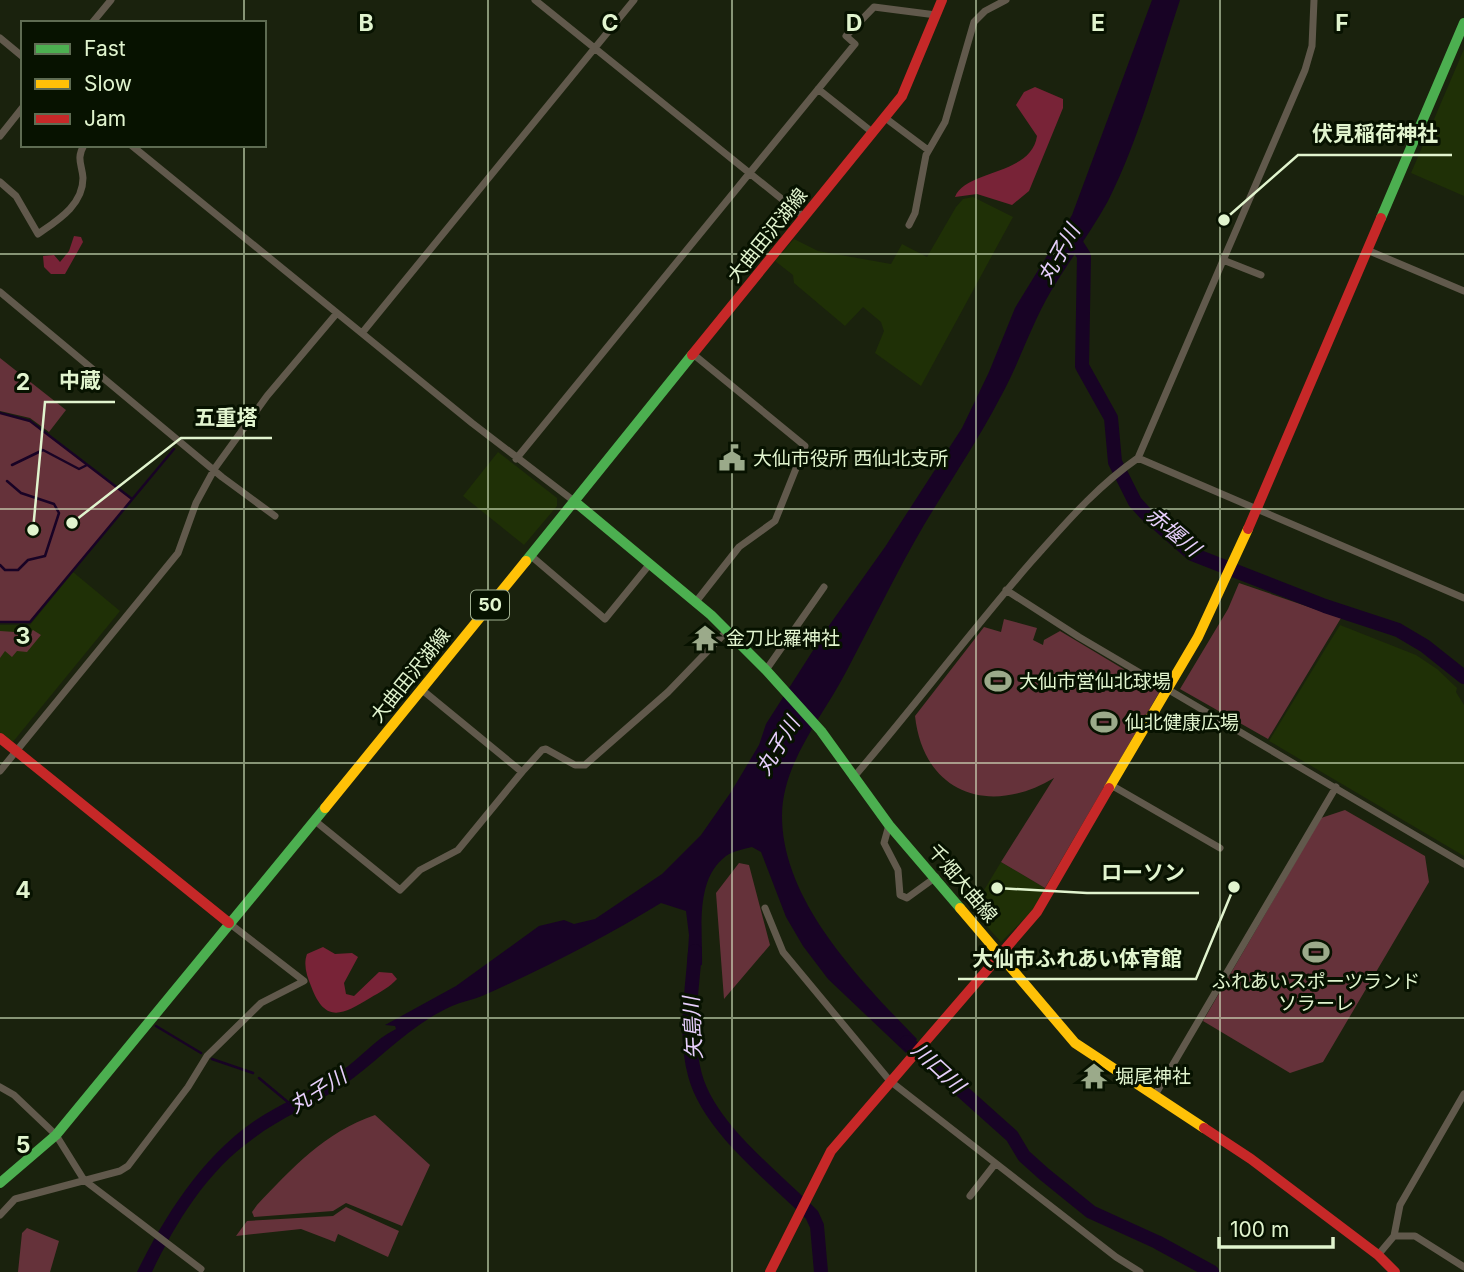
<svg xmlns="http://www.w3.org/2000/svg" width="1464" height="1272" viewBox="0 0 1464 1272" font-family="Inter,'Noto Sans JP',sans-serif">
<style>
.built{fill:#1f3006}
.green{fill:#65323a}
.forest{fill:#782337}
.water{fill:#180325}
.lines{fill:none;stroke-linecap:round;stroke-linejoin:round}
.stream{stroke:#180325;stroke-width:2.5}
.river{stroke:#180325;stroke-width:14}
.street{stroke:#61594c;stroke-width:7}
.fast{stroke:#4caf50;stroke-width:10}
.slow{stroke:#ffc107;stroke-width:10}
.jam{stroke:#c62828;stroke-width:10}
.grid{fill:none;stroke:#e1f4ce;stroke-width:2;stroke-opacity:0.55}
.labels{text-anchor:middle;stroke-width:6;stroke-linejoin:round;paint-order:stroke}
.shield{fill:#071200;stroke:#a0b090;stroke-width:2}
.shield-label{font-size:18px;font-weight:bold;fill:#e1f4ce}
.street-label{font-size:19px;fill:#e1f4ce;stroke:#071200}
.poi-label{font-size:19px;fill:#e1f4ce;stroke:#071200;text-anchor:start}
.water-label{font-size:21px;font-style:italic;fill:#e7cffc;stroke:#071200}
.grid-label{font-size:23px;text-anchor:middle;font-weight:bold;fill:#e1f4ce;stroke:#071200;stroke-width:6;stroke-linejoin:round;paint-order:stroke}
.leader{fill:none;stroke:#e1f4ce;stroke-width:2.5}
.callout-dot{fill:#e1f4ce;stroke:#071200;stroke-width:2.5}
.callout-label{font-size:21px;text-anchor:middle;font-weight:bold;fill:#e1f4ce;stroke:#071200;stroke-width:6;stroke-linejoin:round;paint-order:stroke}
</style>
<rect width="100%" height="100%" fill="#1a220d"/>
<path class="built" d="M1464,49v147l-53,-23z
M973,197l40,20 -92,169 -46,-33 9,-22 -3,-9 -18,-15 -18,19 -51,-43 -1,-8 -18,-14 19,-22 24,12 73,13 11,-20 25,13 29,-50 7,-8z
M498,452l59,46v8l-33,39 -61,-49z
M73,572l47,39 -108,132 -12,-9v-109h30z
M1340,625l76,30 21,14 20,19 -1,4 8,13v151l-195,-115z
M1001,862l44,26 -11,21 -33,33 -29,-32z"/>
<path class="green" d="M0,358l66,52 -17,22 -19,-14 -30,-7z
M0,413l30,8 102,78 -102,123h-30z
M1239,583l102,35 -73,121 -88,-50 48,-80z
M1004,619l33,9 -4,12 10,5 1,-5 16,-9 100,60 -115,197 -44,-26 53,-84c-63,38 -130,17 -139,-62l69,-89 17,5z
M33,630l8,5 -14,17 -10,-1 -5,6 -7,-6 -5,7v-27l30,2z
M1345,810l80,46 4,26 -106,180 -33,11 -87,-52 118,-203z
M739,863l10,2 21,80 -46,54 -8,-106z
M375,1115l55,50 -28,61 -56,-23 -13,8 -79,6 -2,-5 5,-7c35,-37 68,-73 118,-90z
M346,1207l53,24 -11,26 -50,-23 -3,8 -34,-13 -65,7 11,-15 86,-5z
M27,1228l32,13 -9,31h-32l4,-39z"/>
<path class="forest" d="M1035,87l28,12v9l-34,83 -17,14 -35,-11 -22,3c11,-28 76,-21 82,-61l-21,-31 8,-13z
M74,236l7,1 2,5 -18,32h-14l-7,-7 -1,-11 11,-1 6,7 9,-11z
M323,947l12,7 17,-1 6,4 -14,26 2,11 8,2 25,-24 13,1 5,6c-7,8 -17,13 -27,19 -28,17 -45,26 -59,-12 -4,-10 -8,-21 -4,-32z"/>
<path class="water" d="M1152,0h28c-22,66 -40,138 -72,201 -17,31 -39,60 -57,90 -20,34 -32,73 -51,107 -23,44 -51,85 -76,127 -28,48 -52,98 -78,147 -24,46 -64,91 -64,144 0,86 80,166 135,223l-11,14 -78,-74 -25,-33 -17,-29 -25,-65 -9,-5c-8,2 -19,4 -26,9 -32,24 -23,75 -24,109l-15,3 2,-33 -3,-24 -25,-8c-57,35 -118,66 -179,93 -10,4 -21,6 -30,10 -43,19 -73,55 -111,81 -28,18 -61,31 -87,51 -47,33 -78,84 -102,134h-15c27,-55 65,-115 116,-150 28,-19 60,-32 88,-51 19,-12 34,-32 55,-42l-1,-3 -10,-1 71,-39 83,-60 25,-6 10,4 21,-5 67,-45 39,-39 30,-43 28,-47 7,-21 62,-97 57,-80 77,-119 27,-56 26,-64 57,-93z"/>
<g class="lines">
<path class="stream" d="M0,413l30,8 102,78
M12,465l31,-15 36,19 8,-4
M0,565l5,5h13l10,-10 17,-4 14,-43 -5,-9 -33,-11 -14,-12
M0,622h30l144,-173
M156,1026l45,27
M212,1059l41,14
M259,1078l30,25"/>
<path class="river" d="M1072,237l12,19 -2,110 29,52 4,44 20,40 10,11 47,41 133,52 73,24 27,16 39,31
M695,951c-3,41 -11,84 0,124 14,53 79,102 117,140l5,11 4,46
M907,1042l105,94 12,20 20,18 47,38 66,30 55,30"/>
<path class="street" d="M535,0l269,217
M92,23l19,-23
M0,38l23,19
M818,89l54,43
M884,117l44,33
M0,136l23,-29
M131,145l341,278 102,78
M0,182l16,14 22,38c20,-14 45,-29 45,-56 -1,-14 -7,-19 1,-33
M909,225l6,-12 11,-58 19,-33 29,-100 11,-11 21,-11
M1367,250l97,41
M1223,260l38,15
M0,292l222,185 53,39
M362,333l272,-333
M693,354l112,92 -30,75 -36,26 -44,56
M1138,458l326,140
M516,459l339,-415 -9,-8 28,-29 62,8
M530,555l75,64 44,-54
M1006,590l73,47 385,227
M766,670l58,-83
M0,771l178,-218 18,-50 19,-35 52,-72 70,-83
M522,772l20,-22 4,-1 29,16h10l83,-73 59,-61
M853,778c61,-71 117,-146 178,-216 34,-38 65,-75 107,-104l167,-388 7,-24 2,-46
M1111,785l109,63
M314,820l86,70 20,-20 38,-20 64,-78 -101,-83
M889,825l-5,18 14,27 2,25 7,3 29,-21
M765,908l18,44 107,129 226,176 24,15
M0,1087l14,8 42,40 28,45 117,89
M1155,1095l181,-308
M970,1196l25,-32
M0,1215l15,-16 105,-28 8,-5 60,-79 19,-31 54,-53 43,-22 -75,-58
M1394,1236h21l49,31
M1378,1255l16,-19 6,-31 64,-111"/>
<path class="fast" d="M1381,218l83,-195
M574,501l137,114 55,55 55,61 68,94 71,83
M526,561l166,-206
M0,1183l56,-48 269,-327"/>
<path class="slow" d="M1109,788l89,-151 50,-108
M325,808l201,-247
M960,908l115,135 129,85"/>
<path class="jam" d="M692,355l210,-259 40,-96
M1248,529l133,-311
M0,738l229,185
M1204,1128l47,31 127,96 17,17
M770,1272l61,-121 206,-239 72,-124"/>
</g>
<path class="grid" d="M244,0v23M488,0v1272M732,0v1272M976,0v1272M1220,0v1272M244,145v1127M0,254h1464M0,509h1464M0,763h1464M0,1018h1464"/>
<defs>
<g id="civic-bare" transform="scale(2.1)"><path d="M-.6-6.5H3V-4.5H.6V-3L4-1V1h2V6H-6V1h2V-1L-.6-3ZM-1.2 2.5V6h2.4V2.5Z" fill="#9baa8a" stroke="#071200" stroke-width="2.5" paint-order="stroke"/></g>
<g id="temple-bare" transform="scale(2.1)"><path d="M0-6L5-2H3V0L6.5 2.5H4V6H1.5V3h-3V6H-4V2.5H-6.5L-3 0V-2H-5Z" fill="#9baa8a" stroke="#071200" stroke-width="2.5" paint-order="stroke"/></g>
<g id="stadium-bare" transform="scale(2.1)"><path d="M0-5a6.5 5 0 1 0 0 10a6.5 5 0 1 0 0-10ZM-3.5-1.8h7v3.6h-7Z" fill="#9baa8a" stroke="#071200" stroke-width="2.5" paint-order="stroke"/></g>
</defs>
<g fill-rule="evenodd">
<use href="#civic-bare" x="732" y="458"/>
<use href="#temple-bare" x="705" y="638"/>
<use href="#stadium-bare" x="998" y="681"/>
<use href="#stadium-bare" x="1104" y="722"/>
<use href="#stadium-bare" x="1316" y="952"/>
<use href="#temple-bare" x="1094" y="1076"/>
</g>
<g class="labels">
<rect class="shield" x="471" y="590.5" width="38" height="29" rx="5"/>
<g class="shield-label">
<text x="490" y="611">50</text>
</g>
<g class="street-label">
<text transform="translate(767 235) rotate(-51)" y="7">大曲田沢湖線</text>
<text transform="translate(410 675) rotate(-51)" y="7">大曲田沢湖線</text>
<text transform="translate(963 883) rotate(50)" y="7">千畑大曲線</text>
</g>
<g class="poi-label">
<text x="753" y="465">大仙市役所 西仙北支所</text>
<text x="726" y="645">金刀比羅神社</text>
<text x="1019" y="688">大仙市営仙北球場</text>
<text x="1125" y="729">仙北健康広場</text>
<text x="1316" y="988" text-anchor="middle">ふれあいスポーツランド<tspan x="1316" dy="22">ソラーレ</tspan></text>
<text x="1115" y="1083">堀尾神社</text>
</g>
<g class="water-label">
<text transform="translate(1059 254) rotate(-61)" y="7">丸子川</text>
<text transform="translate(1173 532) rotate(40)" y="7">赤堰川</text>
<text transform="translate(778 746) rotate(-59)" y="7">丸子川</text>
<text transform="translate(693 1028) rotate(-93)" y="7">矢島川</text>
<text transform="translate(938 1068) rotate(43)" y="7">川口川</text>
<text transform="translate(318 1091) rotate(-32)" y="7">丸子川</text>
</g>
</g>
<g class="grid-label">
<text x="366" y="31">B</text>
<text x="610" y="31">C</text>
<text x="854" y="31">D</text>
<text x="1098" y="31">E</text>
<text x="1342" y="31">F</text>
<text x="23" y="390">2</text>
<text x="23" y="644">3</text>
<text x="23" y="898">4</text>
<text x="23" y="1153">5</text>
</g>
<path class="leader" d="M1224 220L1298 155H1452M33 530L45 402H115M72 523L181 438H272M997 888L1087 893H1199M1234 887L1196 979H958"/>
<g class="callout-dot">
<circle cx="1224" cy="220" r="7"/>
<circle cx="33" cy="530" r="7"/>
<circle cx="72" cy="523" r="7"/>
<circle cx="997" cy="888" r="7"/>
<circle cx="1234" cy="887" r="7"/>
</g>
<g class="callout-label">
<text x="1375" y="141">伏見稲荷神社</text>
<text x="80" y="388">中蔵</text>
<text x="226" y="425">五重塔</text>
<text x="1143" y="880">ローソン</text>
<text x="1077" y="966">大仙市ふれあい体育館</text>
</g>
<rect x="21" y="21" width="245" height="126" fill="#071200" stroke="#5e6c52" stroke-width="2"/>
<rect x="35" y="44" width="35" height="10" fill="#4caf50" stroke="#5e6c52" stroke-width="2"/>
<text x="84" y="56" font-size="21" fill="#e1f4ce">Fast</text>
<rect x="35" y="79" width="35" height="10" fill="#ffc107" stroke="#5e6c52" stroke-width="2"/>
<text x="84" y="91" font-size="21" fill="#e1f4ce">Slow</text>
<rect x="35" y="114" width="35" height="10" fill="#c62828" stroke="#5e6c52" stroke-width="2"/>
<text x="84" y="126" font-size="21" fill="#e1f4ce">Jam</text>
<path d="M1219 1237v10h114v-10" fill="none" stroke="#e1f4ce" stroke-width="3.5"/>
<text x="1230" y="1237" font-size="21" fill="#e1f4ce" stroke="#071200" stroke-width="5" paint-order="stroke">100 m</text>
</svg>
